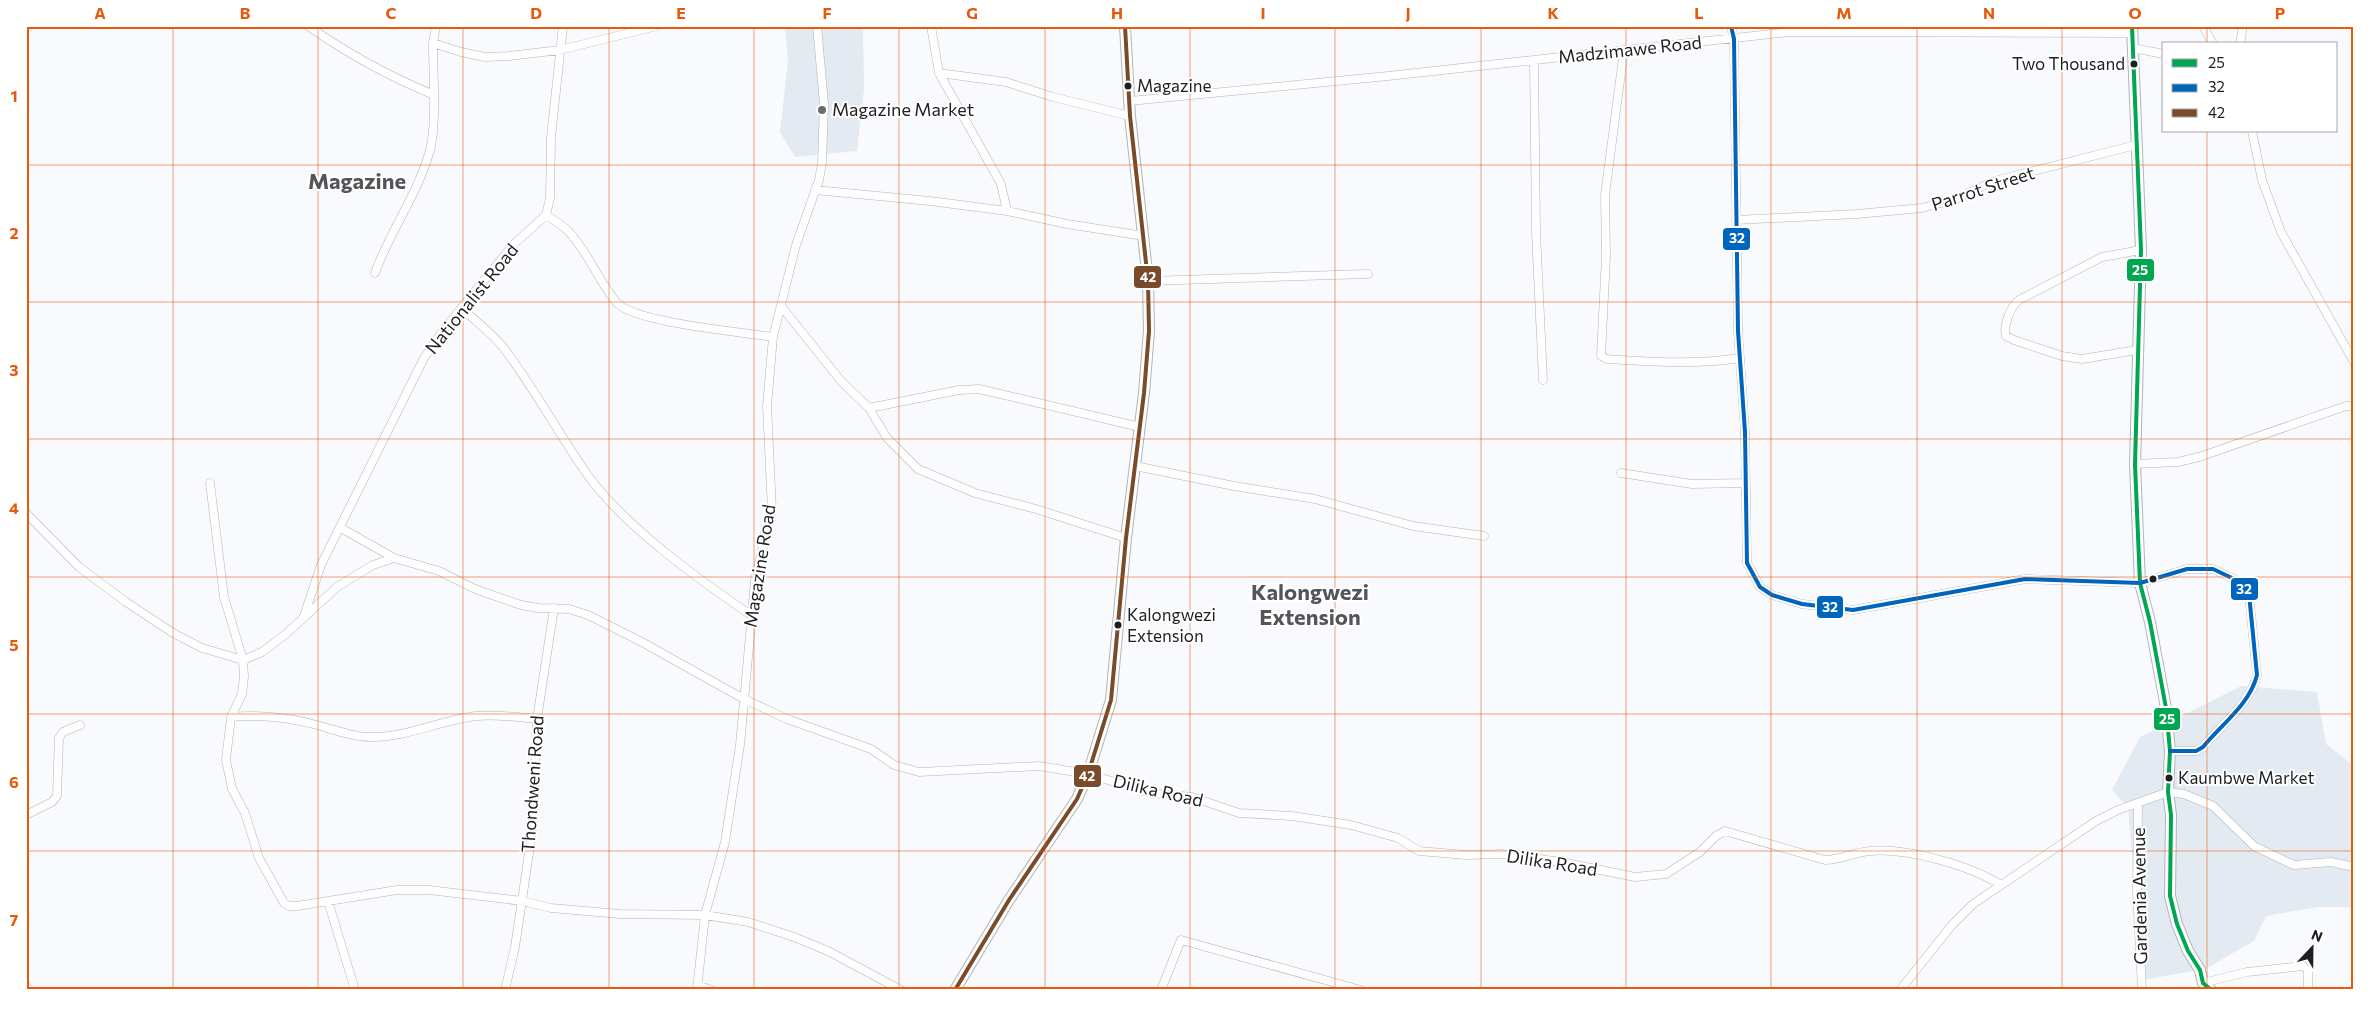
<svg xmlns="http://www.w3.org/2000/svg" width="2380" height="1016" viewBox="0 0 2380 1016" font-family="Commissioner,sans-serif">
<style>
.built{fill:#e4eaf1}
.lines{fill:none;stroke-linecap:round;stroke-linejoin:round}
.street-casing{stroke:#b3b4b6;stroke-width:9}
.secondary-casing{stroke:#b3b4b6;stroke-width:12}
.street{stroke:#fefeff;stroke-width:8}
.secondary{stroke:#fefeff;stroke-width:10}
.bus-1-casing{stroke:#fff;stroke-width:8}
.bus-2-casing{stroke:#fff;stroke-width:8}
.bus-3-casing{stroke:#fff;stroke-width:8}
.bus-1{stroke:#00a651;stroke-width:4}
.bus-2{stroke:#0065bd;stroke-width:4}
.bus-3{stroke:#7a4b2a;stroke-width:4}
.grid{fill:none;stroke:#e8590c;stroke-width:1;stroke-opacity:0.55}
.bus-dot{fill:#1e1f20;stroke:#fff;stroke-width:2}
.poi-dot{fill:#6a6c6d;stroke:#fff;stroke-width:2}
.labels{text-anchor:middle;stroke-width:4;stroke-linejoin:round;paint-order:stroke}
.bus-label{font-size:17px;fill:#1e1f20;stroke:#fff;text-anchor:start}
.street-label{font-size:18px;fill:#1e1f20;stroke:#fff}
.poi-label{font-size:18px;fill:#1e1f20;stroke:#fff;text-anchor:start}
.district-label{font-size:22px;font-weight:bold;fill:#535558;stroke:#fff}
.line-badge{stroke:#fff;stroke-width:2}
.badge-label{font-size:14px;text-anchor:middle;font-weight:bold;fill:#fff}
.neatline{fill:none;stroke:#e8590c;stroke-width:2}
.grid-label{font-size:16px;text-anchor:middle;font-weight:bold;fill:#e8590c}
</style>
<rect width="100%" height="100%" fill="#f8fafd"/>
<path class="built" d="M785,26h78l1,63 -7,62 -62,6 -15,-25 8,-72z
M2241,686l76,6 9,52 28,22v141h-36l-52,9 -12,25 -49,28 -63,11 -14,-173 -16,-17 28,-53z"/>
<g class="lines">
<g class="street-casing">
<path id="street" d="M308,26c39,27 80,50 124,68
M931,26l8,47 62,111 6,27
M1731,26l3,13 4,292 7,101 2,131 13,24 12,8 30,9 51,6 172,-31 115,4 47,-14h26l21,10 15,15 8,81c-7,29 -35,49 -54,72l-7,4h-26
M2203,26l10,18
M433,43l28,9 24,5 24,-1 51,-6 97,-24
M2240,44l3,-18
M2132,48l32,6
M1624,50l-19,145 1,61 -5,100 6,3c45,3 88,6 133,-1
M1534,60l2,172 7,148
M939,73l67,9 47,15 77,19
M1130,101l258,-25 402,-44 342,1
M2252,131l10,49 19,52 73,130
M815,190l115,11 77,10 60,13 77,12
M546,215c8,5 18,11 24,18 19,21 29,49 47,70 19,20 125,29 156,34
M1736,220l121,-6 65,-6 34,-9 29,-14 17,-6 134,-34
M375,273c15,-42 43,-79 55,-123 7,-25 3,-79 3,-107l3,-17
M1148,281l220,-7
M781,306l60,75 28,27 18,30 31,31 57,24 61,16 90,29
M462,308c13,13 30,25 41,39 32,42 56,88 86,130 38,51 109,102 162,138
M2137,350l-55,9 -20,-3 -48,-16 -8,-4c-3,-10 4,-29 13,-36l83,-43 39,-7
M869,408l90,-18 20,-1 161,38
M2135,464l43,-2 21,-5 147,-51h8
M1135,466l99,20 81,13 98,27 71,10
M1621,473l71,11 53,-1
M210,483l14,114 19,63 1,17 -2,17 -11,23 -5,43 6,29 13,24 14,45 25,45 5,3h8l100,-16h32l93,11 29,7 69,6 85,1 43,7 46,15 34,14 73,39
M26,513l53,54 47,35 47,31 29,15 41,12 19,-8 24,-18 51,-47 36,-22 21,-7 45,13 36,18 46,16 17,3 31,1 19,6 52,26 104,58 43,20 84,30 23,16 25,7 120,-6 49,8 63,19 41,4 47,16 53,3 59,9 47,13 21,13 47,4 37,-1 58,8 74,15 31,-3 34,-22 16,-16 9,-5 100,29c16,0 30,-8 45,-9 38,-3 99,14 131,34
M341,528l53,30
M304,616l17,-51 103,-207 20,-29 69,-84 33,-30 4,-17 1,-61 12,-111
M231,717c30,-3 56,0 86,8 18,5 36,12 55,12 36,0 69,-17 104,-21 20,-2 41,1 61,3
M2138,803l-1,89 5,98
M26,815l26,-13 5,-6 2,-58 4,-6 17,-7
M328,901l27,89
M2203,983l44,-11 56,-6 5,4v20
M697,985l15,5
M26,986l3,4
M505,990l10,-43 18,-121 4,-107 17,-111
M697,990l8,-75 20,-73 15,-97 15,-165 17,-70 -5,-104 6,-69 23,-92 23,-65 3,-17 2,-59 -7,-78
M1161,990l20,-50 180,50
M1900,990l52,-65 21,-21 123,-83 22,-11 50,-18 16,2 29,12 41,40 33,16 7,3 37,-3 23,5"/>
</g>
<g class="secondary-casing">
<path id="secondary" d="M2132,26l9,224 -6,214 5,119 10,39 16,86 4,43 -2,41 3,23 -1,81 7,28 11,27 12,19 3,13 8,7
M955,990l54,-90 68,-101 11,-25 23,-74 15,-162 18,-145 5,-62 -1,-50 -18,-165 -5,-90"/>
</g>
<use href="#street" class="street"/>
<use href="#secondary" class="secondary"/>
<g class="bus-1-casing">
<path id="bus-1" d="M2132,26l9,224 -6,214 5,119 10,39 16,86 4,43 -2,41 3,23 -1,81 7,28 11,27 12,19 3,13 8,7"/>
</g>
<g class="bus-2-casing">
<path id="bus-2" d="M1731,26l3,13 4,292 7,101 2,131 13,24 12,8 30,9 51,6 172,-31 115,4 47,-14h26l21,10 15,15 8,81c-7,29 -35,49 -54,72l-7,4h-26"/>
</g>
<g class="bus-3-casing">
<path id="bus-3" d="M955,990l54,-90 68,-101 11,-25 23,-74 15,-162 18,-145 5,-62 -1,-50 -18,-165 -5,-90"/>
</g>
<use href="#bus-1" class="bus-1"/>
<use href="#bus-2" class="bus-2"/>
<use href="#bus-3" class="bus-3"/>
</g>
<path class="grid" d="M173,26v964M318,26v964M463,26v964M609,26v964M754,26v964M899,26v964M1045,26v964M1190,26v964M1335,26v964M1481,26v964M1626,26v964M1771,26v964M1917,26v964M2062,26v964M2207,26v18M2207,131v859M26,165h2328M26,302h2328M26,439h2328M26,577h2328M26,714h2328M26,851h2328"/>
<g class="bus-dot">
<circle cx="2134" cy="64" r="4.5"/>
<circle cx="1128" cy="86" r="4.5"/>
<circle cx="2153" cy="579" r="4.5"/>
<circle cx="1118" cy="625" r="4.5"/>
<circle cx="2169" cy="778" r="4.5"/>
</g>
<circle class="poi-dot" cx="822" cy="110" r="5"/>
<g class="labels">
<g class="bus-label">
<text x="2125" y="70" text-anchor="end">Two Thousand</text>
<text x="1137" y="92">Magazine</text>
<text x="1127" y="621">Kalongwezi<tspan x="1127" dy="21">Extension</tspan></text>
<text x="2178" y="784">Kaumbwe Market</text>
</g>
<g class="street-label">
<text transform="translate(1630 50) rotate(-6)" y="6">Madzimawe Road</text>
<text transform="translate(1983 189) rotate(-18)" y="6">Parrot Street</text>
<text transform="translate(472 299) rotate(-51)" y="6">Nationalist Road</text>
<text transform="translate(760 566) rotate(-81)" y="6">Magazine Road</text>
<text transform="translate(533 784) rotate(-86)" y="6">Thondweni Road</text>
<text transform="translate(1158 791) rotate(13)" y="6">Dilika Road</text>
<text transform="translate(1552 863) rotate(9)" y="6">Dilika Road</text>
<text transform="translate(2140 896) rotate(-91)" y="6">Gardenia Avenue</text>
</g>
<g class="poi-label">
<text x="832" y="116">Magazine Market</text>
</g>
<g class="district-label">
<text x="357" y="189">Magazine</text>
<text x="1310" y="600">Kalongwezi<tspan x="1310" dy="25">Extension</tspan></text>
</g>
</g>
<g class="line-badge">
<rect x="1722" y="227" width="29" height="24" rx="5" fill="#0065bd"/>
<rect x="2126" y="258" width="29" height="24" rx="5" fill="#00a651"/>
<rect x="1133" y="265" width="29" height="24" rx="5" fill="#7a4b2a"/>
<rect x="2230" y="577" width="29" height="24" rx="5" fill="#0065bd"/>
<rect x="1816" y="595" width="28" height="24" rx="5" fill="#0065bd"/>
<rect x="2153" y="707" width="28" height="24" rx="5" fill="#00a651"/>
<rect x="1073" y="764" width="29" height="24" rx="5" fill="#7a4b2a"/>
</g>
<g class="badge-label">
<text x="1737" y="243">32</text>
<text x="2140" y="275">25</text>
<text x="1148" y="282">42</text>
<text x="2244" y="594">32</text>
<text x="1830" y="612">32</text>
<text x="2167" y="724">25</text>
<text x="1087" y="781">42</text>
</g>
<rect width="2380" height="1016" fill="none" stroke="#ffffff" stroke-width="55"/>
<rect x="2162" y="42" width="175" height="90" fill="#ffffff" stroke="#a5a5a6"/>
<rect x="2172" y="59" width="25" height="8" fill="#00a651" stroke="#a5a5a6"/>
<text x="2208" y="68" font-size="15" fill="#1e1f20">25</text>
<rect x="2172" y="84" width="25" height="8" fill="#0065bd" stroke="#a5a5a6"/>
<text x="2208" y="92" font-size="15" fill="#1e1f20">32</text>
<rect x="2172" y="109" width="25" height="8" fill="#7a4b2a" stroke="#a5a5a6"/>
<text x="2208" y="118" font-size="15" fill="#1e1f20">42</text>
<g transform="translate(2312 948) rotate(22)" stroke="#ffffff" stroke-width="4" paint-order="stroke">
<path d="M0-4L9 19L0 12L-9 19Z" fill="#1e1f20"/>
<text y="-8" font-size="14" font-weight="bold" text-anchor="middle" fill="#1e1f20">N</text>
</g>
<rect x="28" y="28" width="2324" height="960" class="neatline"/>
<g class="grid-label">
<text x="100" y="19">A</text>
<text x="245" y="19">B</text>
<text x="391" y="19">C</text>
<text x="536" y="19">D</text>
<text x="681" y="19">E</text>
<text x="827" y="19">F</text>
<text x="972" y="19">G</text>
<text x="1117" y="19">H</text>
<text x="1263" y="19">I</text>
<text x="1408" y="19">J</text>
<text x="1553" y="19">K</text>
<text x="1699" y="19">L</text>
<text x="1844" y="19">M</text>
<text x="1989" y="19">N</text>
<text x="2135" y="19">O</text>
<text x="2280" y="19">P</text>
<text x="14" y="102">1</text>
<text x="14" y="239">2</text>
<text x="14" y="376">3</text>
<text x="14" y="514">4</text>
<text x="14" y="651">5</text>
<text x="14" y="788">6</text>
<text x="14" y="926">7</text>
</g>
</svg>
